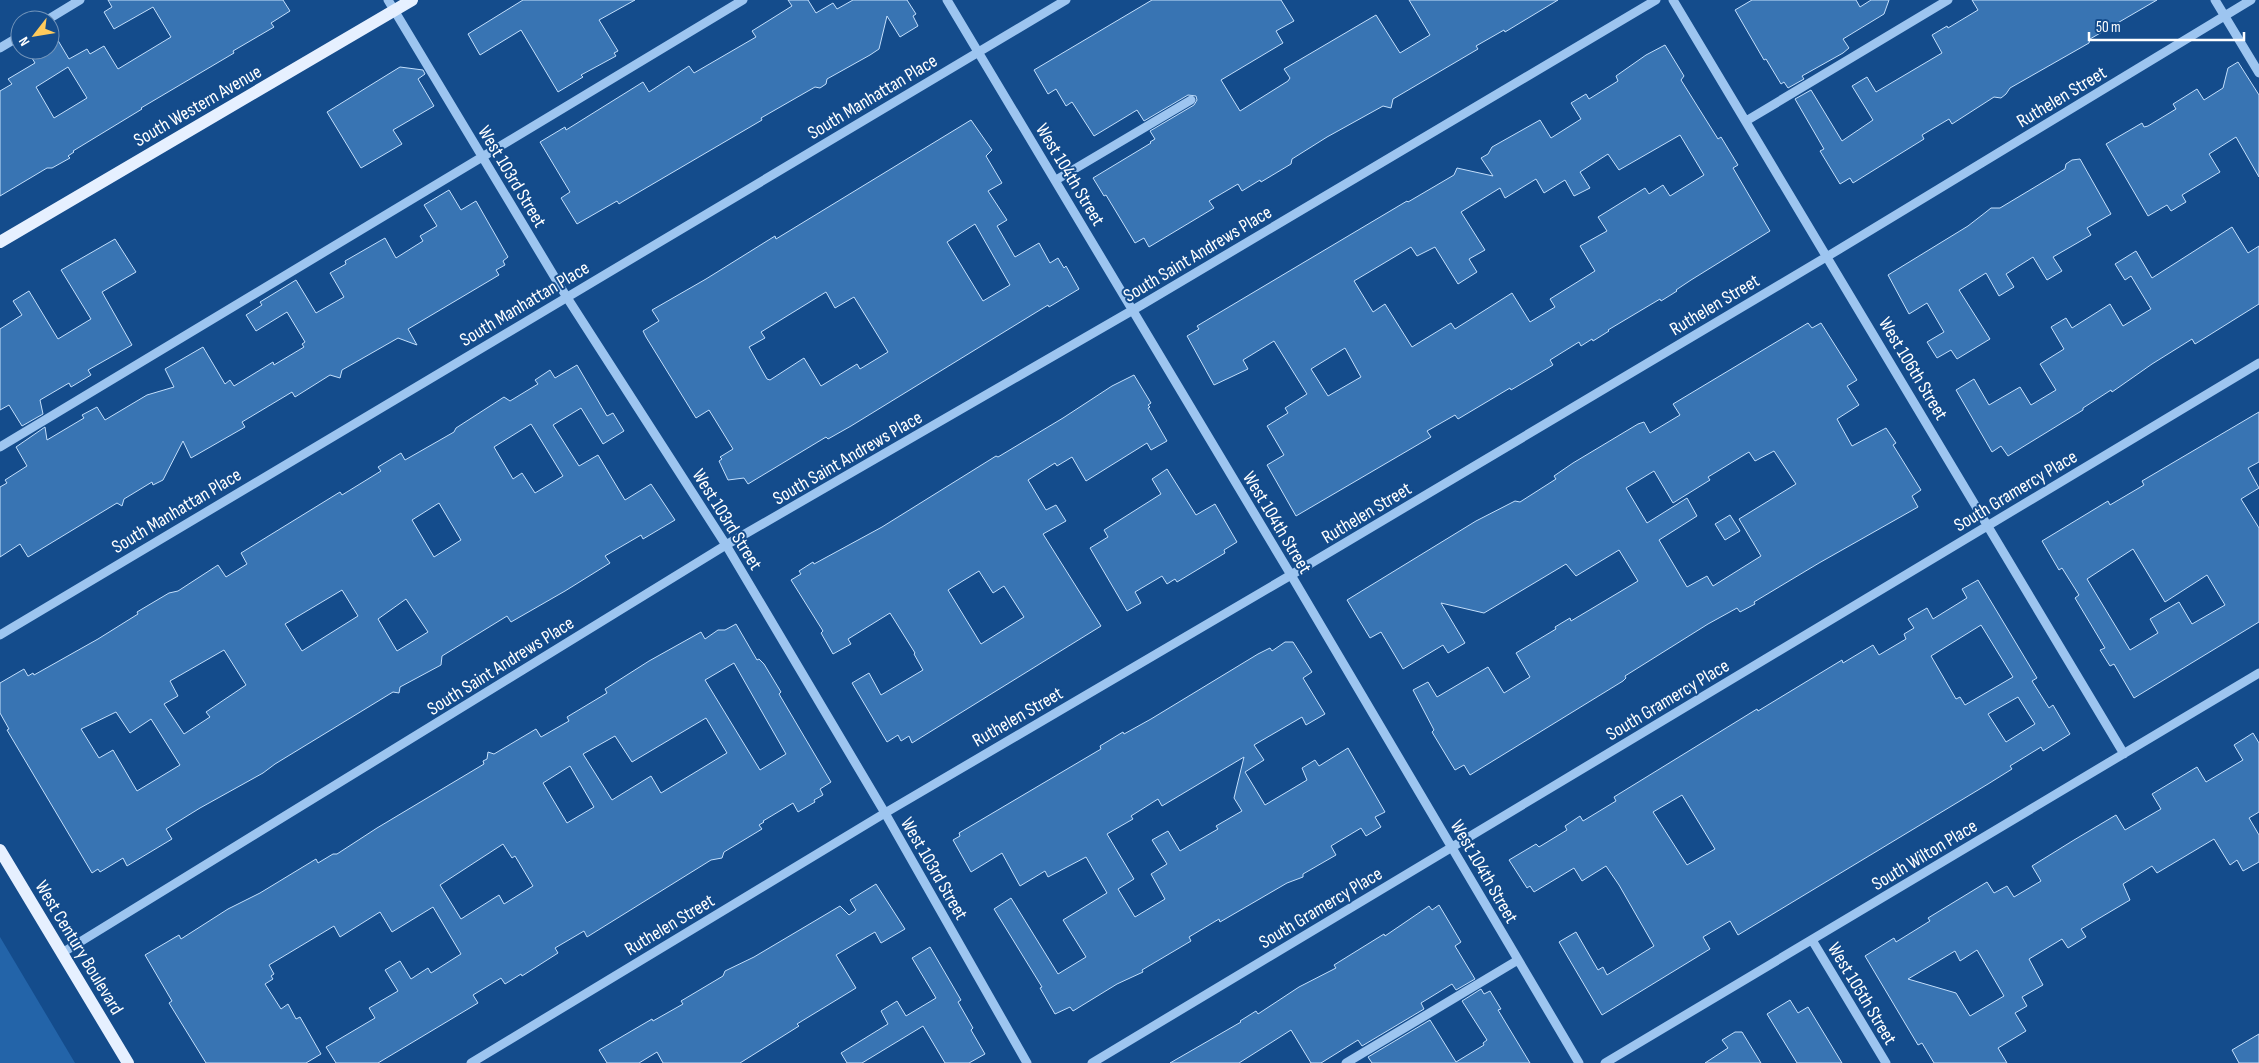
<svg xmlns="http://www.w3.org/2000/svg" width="2259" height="1063" viewBox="0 0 2259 1063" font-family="'Sofia Sans Condensed',sans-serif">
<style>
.green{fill:#2364a9}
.building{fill:#3874b3;stroke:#c3dffc;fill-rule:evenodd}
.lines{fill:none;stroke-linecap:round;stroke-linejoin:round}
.minor{stroke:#9dc5f0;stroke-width:9}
.major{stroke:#e6f0ff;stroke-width:12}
.labels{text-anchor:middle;stroke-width:4;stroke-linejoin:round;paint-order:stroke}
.street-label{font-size:19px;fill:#fff;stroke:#144c8c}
</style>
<rect width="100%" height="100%" fill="#144c8c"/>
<path class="green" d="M0,937l75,126h-75z"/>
<path class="building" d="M108,0h175l7,11 -19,12 3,4 -41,24 1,2 -93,55 1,1 -69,42 1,1 -6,4 2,2 -18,10h-5l-47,28v-105l12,-7 -4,-5 27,-16 -8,-13h23v-23l19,32 18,-10 3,5 14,-8 14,23 53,-32 -18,-30 -39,22 -10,-17 8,-5zM68,67l19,31 -33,20 -18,-31z
M523,0h112l-36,20 19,31 -4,2 2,3 -35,19 2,2 -25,15 -37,-62 -41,25 -12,-21z
M788,0h20l8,13 17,-10 4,6 16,-9h54l9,14 -3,2 5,10 -18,11 -13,-21 -8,33 -9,6 -43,24 -1,5 -6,4 -5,-1 -54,31 1,2 -140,82 -3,2 -2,-3 -40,23 -16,-26 9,-6 -30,-50 25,-15 1,3 77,-48 6,10 40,-26 5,7 62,-36 -4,-6 40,-25z
M1152,0h129l13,21 -18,10 7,12 -62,37 19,31 48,-30 2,-3 -6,-9 92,-54 24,38 30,-18 -21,-35h149l-53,32 -1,-2 -28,16 2,3 -85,50 -2,9 -8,-2 -56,31 -35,22 -1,5 -30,18 -1,-2 -18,11 -4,-7 -29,17 5,7 -65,39 -5,-9 -9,5 -29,-48 -2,1 -11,-18 58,-35 -1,-1 5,-3 -5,-8 44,-26 3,-5 -1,-4 -8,-1 -44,26 -7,-11 -43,26 -22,-34 -6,4 -10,-17 -8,5 -14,-24z
M1752,0h104l4,7 11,-7h18l-5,14 -41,25 6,9 -6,5 -41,23 2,3 -16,9 -4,-6 -3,2 -15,-25 -2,1 -29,-50z
M1972,0h185l-67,39 -1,4 -7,4 -72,41 -4,6 -5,4 -7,-1 -42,27 -3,-5 -27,16 2,4 -71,44 -3,-5 -10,6 -20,-33 4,-2 -29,-50 16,-9 31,51 31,-21 -21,-34 15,-9 9,15 66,-39 -10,-18 15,-9 1,2 30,-18z
M1665,45l19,31 -3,4 37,59 3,-2 17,28 -5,3 37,63 -79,49 -15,10 1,1 -16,10 -1,-2 -52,31 1,1 -16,10 -1,-2 -11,7 -2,-4 -29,18 3,5 -42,25 -1,-2 -52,31 -3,-4 -28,16 4,6 -135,79 -29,-51 17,-10 -17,-29 21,-13 -3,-5 22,-14 -33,-53 -31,19 5,9 -34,16 -27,-49 12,-7 -2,-3 210,-125 1,1 46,-27 3,-7 36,8 -12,-18 7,-4 4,-7 48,-27 11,18 30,-19 -10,-16 15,-9 3,5 29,-18 -2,-5 30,-21zM1680,135l24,40 -34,21 -7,-11 -14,9 -4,-6 -47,29 9,14 -27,15 15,25 -45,28 5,8 -25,15 -18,-29 -57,36 -4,-6 -39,24 -27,-43 -12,8 -19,-31 57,-34 6,9 18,-9 23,37 19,-12 -8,-13 16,-9 -24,-38 39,-24 5,10 31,-19 8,14 21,-13 9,16 16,-8 -10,-16 28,-18 11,16zM1345,348l16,29 -33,19 -17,-27z
M2238,62l21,33v82l-23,-40 -27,17 11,18 -38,23 4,7 -15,9 -4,-6 -19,11 -42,-72 36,-21 2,4 4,-1 28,-17 -3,-5 24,-15 7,11 19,-12 5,-20z
M400,67l23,3 2,4 -7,5 16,27 -41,24 9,14 -41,24 -34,-56z
M971,120l21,30 -6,6 16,27 -14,8 19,29 -10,6 18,31 24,-14 11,20 8,-5 6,10 2,-2 13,23 -30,18 -1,-2 -197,121 -23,13 -2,-2 -78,47 -4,-6 -16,2 -9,-19 3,-2 -2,-2 13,-8 -24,-39 -13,8 -50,-81 -3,-6 16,-10 -7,-11 54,-31 69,-43 1,3zM975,224l35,61 -27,16 -36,-59zM826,292l9,16 19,-11 34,55 -28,17 -3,-5 -36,22 -17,-28 -34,22 -3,-1 -18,-32 16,-9 -4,-6z
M2080,159l31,55 -24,14 4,7 -38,22 9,14 -15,9 -14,-23 -27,17 8,13 -15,9 -13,-23 -27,17 31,49 -33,20 -6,-9 -14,8 -10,-16 17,-10 -17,-29 -18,11 -21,-39 80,-49 18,-14 5,-4h9l65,-39 1,-5 6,-4z
M449,190l12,20 15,-9 32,56 -5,4 2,4 -9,5 3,5 -91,54 9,16 -19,-7 -56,32 -2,8 -10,-3 -35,22 -3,-5 -50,30 3,5 -54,31 -8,-17 -20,39 -10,5 -1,-3 -28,17 -2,7 -5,-3 -89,54 -8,-13 -20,13v-70l7,-4 -2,-3 22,-14 -11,-19 29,-20 2,13 37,-22 -2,-3 15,-8 8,13 42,-25 27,-8 -9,-18 38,-22 22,37 5,-4 4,6 39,-24 1,3 30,-18 -2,-3 3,-2 -18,-30 -31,19 -10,-16 16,-10 -2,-3 36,-22 20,33 28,-16 -14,-24 16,-9 -1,-3 40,-23 11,20 27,-17 -3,-5 17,-10 -13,-21z
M2232,227l16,26 11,-7v58l-64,40 -3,-5 -40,25 -40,28 -1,-2 -28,18v2l-75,46 -7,-10 -9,6 -36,-62 18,-11 15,26 31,-18 11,18 25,-15 -16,-26 24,-15 -13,-22 15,-9 6,10 38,-24 13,22 28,-17 -20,-33 -6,4 -10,-16 21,-13 16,27z
M115,239l21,33 -34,20 30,53 -44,25 3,5 -20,12 -2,-4 -29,17 3,14 -21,12 -13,-21 -9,5v-81l22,-14 -9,-14 16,-10 29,48 33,-20 -30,-49z
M1808,323l4,5 9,-5 36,57 -10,6 12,19 -22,14 15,27 34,-18 10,15 -3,2 28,45 -9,6 6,11 -99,56 -65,39 1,2 -15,8 -3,-4 -29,16 -83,52 1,2 -3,3 -153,94 -6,-10 -9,5 -23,-38 2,-2 -21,-40 15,-8 9,15 51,-30 16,26 26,-16 -14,-24 40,-24 -1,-2 15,-9 1,3 67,-40 -19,-31 -43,26 -10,-12 -82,49 -43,-10 24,40 -17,10 -5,-8 -40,24 -22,-37 -11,6 -23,-38 129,-79 39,-20 5,1 36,-23 -2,-3 19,-13 65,-39 6,-2 6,11 30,-18 -7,-11zM1774,451l22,33 -57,35 22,37 -48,30 -6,-10 -20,11 -28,-47 38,-24 -10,-18 -40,25 -21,-35 28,-17 19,32 37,-23 -2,-3 41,-25 6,9z
M577,365l30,51 6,-3 11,18 -21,13 -22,-36 -28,17 26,41 19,-11 27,45 26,-16 24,36 -32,19 -2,-4 -36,21 5,7 -45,28 -54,31 -4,-6 -65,40 -1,9 -41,22 -1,6 -6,-1 -118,72 -12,9 -63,35 -34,21 6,10 -45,27 -4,-8 -23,14 -2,-3 -6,4 -85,-143 2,-1 -9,-16v-30l24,-14 4,7 5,-3 1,2 64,-36 40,-25 -1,-2 32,-19 9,-2 40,-26 8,12 21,-13 -6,-11 99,-61 2,3 39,-24 -3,-4 23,-14 4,7 49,-28 2,-4 48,-31 6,4 28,-17 -3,-4 15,-10 5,8zM531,424l32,52 -28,17 -13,-20 -9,6 -19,-32zM439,503l22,37 -27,17 -22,-37zM342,590l16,26 -56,35 -17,-27zM406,599l22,33 -31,19 -19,-32zM224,650l22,35 -40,27 4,5 -26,17 -20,-30 14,-8 -8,-15zM116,712l14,21 21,-14 29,46 -43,26 -24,-41 -14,8 -18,-29z
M1134,375l17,28 -3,2 2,2 -2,1 19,33 -16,9 -4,-7 -61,38 -14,-24 -15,9 -2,-3 -27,17 18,30 10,-5 10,16 -23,13 58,92 -189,117 -3,-7 -8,5 -3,-6 -11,7 -35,-59 17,-10 12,22 42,-25 -9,-16 1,-1 -25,-40 -42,26 3,5 -18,10 -12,-21 2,-2 -32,-51 10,-6 -2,-3 14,-9 1,2 68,-37 114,-71 2,1 65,-39 49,-32zM979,571l14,22 11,-7 20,31 -43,27 -33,-54z
M2259,412v50l-11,6 11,20 -18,11 18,29v94l-125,76 -20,-34 -4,2 -10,-16 5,-2 -30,-50 4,-3 -17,-27 -3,2 -17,-29 66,-40 2,4 34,-20 -2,-4zM2133,549l32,53 42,-27 18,30 -33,19 -13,-22 -29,17 8,14 -28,17 -43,-71z
M1167,469l29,46 19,-11 22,38 -13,8 1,3 -48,29 -2,-3 -8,5 -5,-8 -27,16 6,11 -14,8 -37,-63 18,-11 -4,-7 57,-36 -9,-15z
M1730,515l10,16 -15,9 -10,-16z
M1978,580l59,98 -5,3 17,27 4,-3 17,29 -27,17 -2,-4 -31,19 2,3 -24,15 -250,151 -8,-14 -27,16 7,12 -108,66 -43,-73 17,-10 22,38 5,-3 4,8 47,-29 -35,-61 -13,-19 -24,15 -8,-13 -40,24 -4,-6 -3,2 -18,-28 27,-16 3,3 28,-17 -2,-4 15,-10 3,5 33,-20 -2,-4 143,-88 1,2 84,-51 1,3 30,-18 6,10 27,-16 -2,-5 10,-6 -6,-9 19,-11 6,11 34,-21 -5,-9zM1981,625l32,52 -48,28 -5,-8 -4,2 -25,-43zM2018,697l17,27 -29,18 -18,-28zM1682,795l33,54 -28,16 -34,-53z
M736,624l21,36 2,-1 5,5 17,28 -2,2 52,88 -11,7 3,6 -9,5 1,2 -17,10 -5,-9 -30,18 1,1 -5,3 3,4 -38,23 -2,6 -11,2 -124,77 -3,-6 -29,17 3,5 -36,23 -1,-2 -16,10 -4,-6 -28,17 5,8 -100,60h-42l-10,-16 49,-29 -6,-10 29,-17 -13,-21 15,-9 11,18 17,-11 3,5 30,-19 -28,-47 -41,25 -12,-20 -40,25 -6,-11 -65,39 5,9 -3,2 2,3 -8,5 16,25 7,-5 8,15 4,-2 21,37 -15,9h-100l-37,-60 3,-2 -27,-46 34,-20 2,4 47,-30 32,-16 56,-34 2,4 15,-9h4l40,-26 107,-64 -1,-3 4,-2 1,-7 6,2 42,-25 5,8 28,-16 -2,-4 40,-24 -2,-4 44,-28 52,-29 4,7 13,-9h7zM734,663l52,91 -26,16 -55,-90zM706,718l21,35 -66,40 -10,-17 -39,24 -29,-46 32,-18 17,26zM570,766l24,41 -27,16 -24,-40zM503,844l9,14 3,-2 18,30 -29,18 -5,-9 -38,24 -21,-34z
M1285,642h8l19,30 -9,6 22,36 -19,11 -4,-8 -48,28 10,15 -19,12 20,33 42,-25 -5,-12 13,-8 4,6 29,-18 37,64 -10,5 6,10 -15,9 -5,-8 -30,18 5,9 -33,19v3l-16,6 -67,39 -1,-3 -30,18 2,4 -49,29 1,2 -26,12 -44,27 -3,-4 -15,7 -15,-26 2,-1 -48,-78 17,-11 47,76 28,-17 -23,-37 44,-27 -21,-36 -38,20 -3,-6 -25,15 -18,-33 -31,19 -18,-32 7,-4 -1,-3 142,-84 -1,-3 23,-14 1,2 27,-15 107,-65 12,-6 2,3zM1244,757l-10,41 8,13 -26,15 2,3 -38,22 -12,-20 -16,9 15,24 -16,10 14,25 -30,18 -17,-28 16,-10 -27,-45 26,-15 -2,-3 27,-17 4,7z
M2253,733l6,10v69l-10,6 10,17v27l-16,9 -6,-11 -7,5 -16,-26 -57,34 -5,-7 -29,18 7,16 -49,29 5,8 -18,11 -6,-9 -33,20 14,26 -21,12 5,9 -12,7 11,18 -28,17 9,15h-73l-12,-20 -4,2 -53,-89 29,-18 2,4 34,-21 -2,-3 59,-36 7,11 13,-7 7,11 27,-16 -9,-15 42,-26 42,-25 9,15 36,-21 -9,-15 45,-27 9,15 37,-22 -9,-15zM1977,950l27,46 -34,20 -14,-23 -48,-14 47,-28 5,10z
M876,884l29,45 -24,14 -6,-11 -39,23 20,33 -59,36 2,2 -59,37h-77l-6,-11 -18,11h-32l-8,-13 53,-31 1,2 30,-17 -2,-3 42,-25 2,-5 29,-14 86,-51 9,9 7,-5 -6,-10z
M1439,905l22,37 -6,4 20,33 -19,11 -4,-6 -31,19 3,6 -62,37 -4,-6 -37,23h-10l-20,-33 -52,33h-69l71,-41 -1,-1 16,-10 2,3 41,-27 37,-19 -2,-3 50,-31 1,2 44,-30 3,4z
M930,947l31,53 -3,2 15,26 -2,2 14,24 -16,9h-24l-22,-37 -61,37h-15l-6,-10 47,-29 -7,-13 16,-10 9,15 30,-18 -24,-40z
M1481,989l3,5 6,-3 11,18 -3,1 32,53h-158l-4,-6 62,-37 26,42 28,-17 -1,-2 4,-3 -25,-39z
M1790,1000l8,13 10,-6 34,56h-45l-30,-49z
M1735,1032h7l19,31h-56l23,-15 -6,-8z
M2259,1034v29h-20l-7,-13z"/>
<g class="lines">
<path class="minor" d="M388,0l178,296 160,249 159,268 142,250
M947,0l344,575 288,488
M1673,0l451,754
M2215,0l44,73
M47,20l33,-20
M0,48l20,-12
M1746,121l202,-121
M1056,180l135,-80
M0,447l743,-447
M0,635l1066,-635
M1812,940l74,123
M62,953l664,-408 407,-235 523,-310
M471,1063l414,-250 406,-238 537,-319 423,-256
M1092,1063l1167,-700
M1346,1063l172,-103
M1605,1063l654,-390"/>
<path class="major" d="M0,242l412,-242
M0,850l128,213"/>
</g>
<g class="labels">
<g class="street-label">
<text transform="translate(872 96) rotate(-31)" y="7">South Manhattan Place</text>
<text transform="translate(2061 96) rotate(-31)" y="7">Ruthelen Street</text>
<text transform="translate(197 105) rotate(-30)" y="7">South Western Avenue</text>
<text transform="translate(1071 174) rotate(59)" y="7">West 104th Street</text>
<text transform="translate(513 176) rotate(59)" y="7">West 103rd Street</text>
<text transform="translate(1197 253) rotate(-31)" y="7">South Saint Andrews Place</text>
<text transform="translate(524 303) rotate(-31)" y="7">South Manhattan Place</text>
<text transform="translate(1714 304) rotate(-31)" y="7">Ruthelen Street</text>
<text transform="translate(1914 368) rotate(59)" y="7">West 106th Street</text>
<text transform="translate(847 457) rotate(-30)" y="7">South Saint Andrews Place</text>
<text transform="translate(2015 490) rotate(-31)" y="7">South Gramercy Place</text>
<text transform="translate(176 510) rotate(-31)" y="7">South Manhattan Place</text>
<text transform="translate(1366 512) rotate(-31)" y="7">Ruthelen Street</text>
<text transform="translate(728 519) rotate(58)" y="7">West 103rd Street</text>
<text transform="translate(1278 522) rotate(59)" y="7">West 104th Street</text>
<text transform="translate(500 665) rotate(-32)" y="7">South Saint Andrews Place</text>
<text transform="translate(1667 699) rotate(-31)" y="7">South Gramercy Place</text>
<text transform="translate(1017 716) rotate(-30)" y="7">Ruthelen Street</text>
<text transform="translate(1924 854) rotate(-31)" y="7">South Wilton Place</text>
<text transform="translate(935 868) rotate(60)" y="7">West 103rd Street</text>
<text transform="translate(1485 871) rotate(60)" y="7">West 104th Street</text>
<text transform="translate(1320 907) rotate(-31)" y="7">South Gramercy Place</text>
<text transform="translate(669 924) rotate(-31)" y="7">Ruthelen Street</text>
<text transform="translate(80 947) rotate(59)" y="7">West Century Boulevard</text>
<text transform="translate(1863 993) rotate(59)" y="7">West 105th Street</text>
</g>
</g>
<g transform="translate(35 35) rotate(239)"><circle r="24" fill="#144c8c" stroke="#7294ba"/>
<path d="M0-4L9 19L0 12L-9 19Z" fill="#ffcb5c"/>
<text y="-8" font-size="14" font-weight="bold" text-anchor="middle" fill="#ffffff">N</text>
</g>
<path d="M2089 32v8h155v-8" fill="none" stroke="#ffffff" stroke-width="2.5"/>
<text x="2096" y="32" font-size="15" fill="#ffffff" stroke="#144c8c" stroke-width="4" paint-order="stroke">50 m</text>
</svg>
